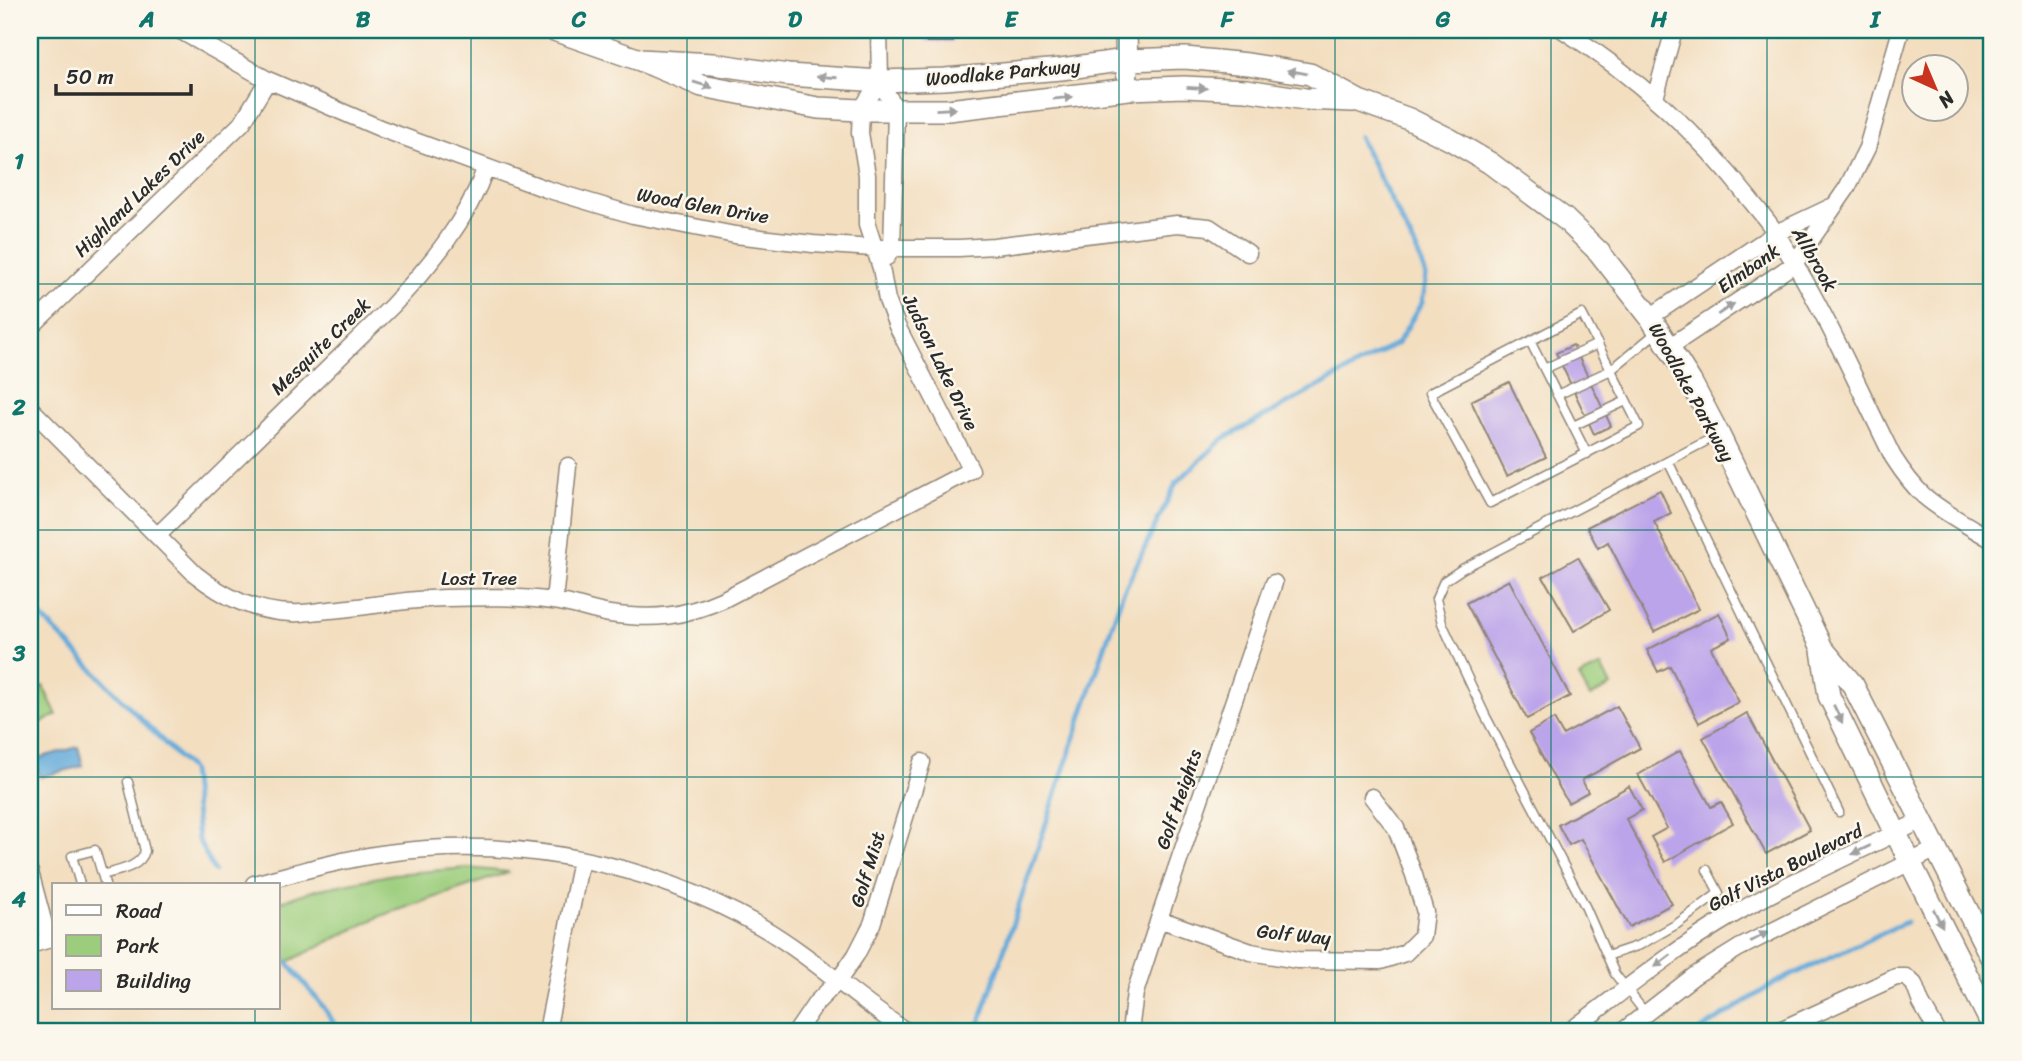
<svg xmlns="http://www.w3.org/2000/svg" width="2022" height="1061" viewBox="0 0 2022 1061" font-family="Sriracha,sans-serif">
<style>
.green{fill:#9bcd7c;stroke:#637c54;stroke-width:2}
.water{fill:#64aada;stroke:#486a82;stroke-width:2}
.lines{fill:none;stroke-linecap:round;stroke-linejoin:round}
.stream{stroke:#64aada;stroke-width:5}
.building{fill:#bca4ea}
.service-casing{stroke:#8f8476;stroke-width:11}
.minor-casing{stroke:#8f8476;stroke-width:19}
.tertiary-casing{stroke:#8f8476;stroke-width:24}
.service{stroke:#fff;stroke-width:8}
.minor{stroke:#fff;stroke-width:16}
.tertiary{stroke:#fff;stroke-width:21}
.oneway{fill:#a0a0a0}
.grid{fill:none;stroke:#0f766e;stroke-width:2;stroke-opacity:0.55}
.labels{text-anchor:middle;stroke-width:5;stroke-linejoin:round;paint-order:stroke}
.street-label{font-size:19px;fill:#2b2b2b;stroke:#fbf7ec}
.neatline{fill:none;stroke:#0f766e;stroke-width:2.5}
.grid-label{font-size:23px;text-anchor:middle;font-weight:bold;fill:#0f766e}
</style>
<rect width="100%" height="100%" fill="#fbf7ec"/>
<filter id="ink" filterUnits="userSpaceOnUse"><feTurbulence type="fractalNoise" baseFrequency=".0143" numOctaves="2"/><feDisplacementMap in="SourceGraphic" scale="14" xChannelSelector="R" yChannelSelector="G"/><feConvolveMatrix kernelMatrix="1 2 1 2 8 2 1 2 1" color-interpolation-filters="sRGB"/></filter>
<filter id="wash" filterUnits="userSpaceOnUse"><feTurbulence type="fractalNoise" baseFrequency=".00686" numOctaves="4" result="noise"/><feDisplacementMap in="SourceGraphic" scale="28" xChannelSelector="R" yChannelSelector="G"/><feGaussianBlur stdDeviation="1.57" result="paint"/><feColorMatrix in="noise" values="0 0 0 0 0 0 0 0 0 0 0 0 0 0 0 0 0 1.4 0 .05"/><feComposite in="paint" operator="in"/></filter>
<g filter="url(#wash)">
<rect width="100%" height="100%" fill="#f3dec0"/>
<path class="green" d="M1601,666l10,20 -21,11 -11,-20z
M43,686l14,29 -27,13v-35z
M467,868l42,4 -131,45 -100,50v-65l37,-12 79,-16z"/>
<path class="water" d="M78,747l5,19 -43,11 -5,-18z"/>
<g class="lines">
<path class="stream" d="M30,605l161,165 7,69 16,32
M278,951l47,58 14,22
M977,1031l145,-436 54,-112 47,-44 175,-96 24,-41 4,-26 -9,-25 -58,-114
M1699,1031l76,-48 131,-61"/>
</g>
<g id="blocks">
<path class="building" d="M924,30h28l1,12h-27z
M1573,345l38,81 -17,8 -38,-81z
M1509,382l37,75 -39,19 -36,-75z
M1660,490l11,23 -17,9 45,87 -45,23 -46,-90 -10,6 -11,-21z
M1578,557l31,53 -35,21 -31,-54z
M1509,580l61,116 -43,23 -61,-116z
M1719,613l12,25 -20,10 28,54 -40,21 -29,-57 -12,6 -11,-22z
M1617,706l23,42 -58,32 6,12 -20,11 -39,-70 25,-14 9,16z
M1747,713l63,117 -44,24 -63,-116z
M1680,751l31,56 10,-5 12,21 -68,39 -14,-25 16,-9 -29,-53z
M1629,786l13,24 -16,9 46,85 -43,23 -48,-88 -12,6 -11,-20z"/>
</g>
</g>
<g filter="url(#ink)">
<use href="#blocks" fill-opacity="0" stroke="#8f8476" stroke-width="2"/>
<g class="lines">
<g class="service-casing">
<path id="service" d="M1530,341l57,113
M1544,369l54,-25
M1557,395l54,-25 28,56 -149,77 -60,-110 152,-79 29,56 46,-38
M1573,426l53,-25
M1668,461l171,351
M103,875c15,-5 37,-7 42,-24l-17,-69
M80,884l-8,-28 23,-6 10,34
M1607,956l33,-11 37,-21 42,-31 -12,-23
M1646,1014l-31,-40 -30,-68 -100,-191 -43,-92 -6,-24 8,-18 18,-12 254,-133"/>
</g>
<g class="minor-casing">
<path id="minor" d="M179,30l89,50 114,49 164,60 87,26 102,20 78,9 60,4h86l35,-2 183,-22 32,3 39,26
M879,30l1,51 16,29 -4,138 -5,9
M1563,30c73,46 135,103 188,171 9,11 19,22 26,34 46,70 79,148 116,222 9,14 19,28 31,39 20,17 43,29 65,42l3,-11
M1655,98l19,-68
M1650,317l126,-84 55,-26
M30,328l212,-205 26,-43
M1669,347l125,-83 53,-76 20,-40 34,-118
M30,408l165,166c29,23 59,38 97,39 12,1 25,-2 37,-3 39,-3 78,-11 117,-12 35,-1 72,-2 107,3 19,2 38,10 57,13 45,6 73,3 114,-15l247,-129 -74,-144 -10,-26 -6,-32 -14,-43v-50l-7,-42 1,-23 19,-29
M157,536l235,-230c39,-42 75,-85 94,-139
M554,601l14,-135
M30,872l18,67
M254,884c44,-12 89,-25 134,-31 128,-17 260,9 372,73 52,30 96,73 146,105
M1159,919l92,33 46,8 84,1 24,-8 17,-17 3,-24 -11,-37 -18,-47 -24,-31
M30,945l24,-7
M552,1031l-3,-10 32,-161
M797,1031l19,-28 22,-22 18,-26 16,-31 50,-162
M1130,1031l5,-38 24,-74 115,-336
M1570,1031c51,-38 101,-79 156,-112 63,-38 131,-66 196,-99
M1623,1031l71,-55 45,-28 197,-99
M1778,1031l118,-54h10l8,7 7,19 16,28"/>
</g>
<g class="tertiary-casing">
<path id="tertiary" d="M554,30l86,30 62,26 116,22 43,2h87l181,-21 55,-2 62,3 59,9 48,2
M1126,30l1,43
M640,60l73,4 75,11 92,6 65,-2 116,-10 65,-9 59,-2 63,6 62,10 49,27 50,18 42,21 39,23 75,56 34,33 51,65 41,65 28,53 103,213 31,37 139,274
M1822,650l7,46 81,166 82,163"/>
</g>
<use href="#service" class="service"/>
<use href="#minor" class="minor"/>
<use href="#tertiary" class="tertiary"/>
</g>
<defs><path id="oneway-solid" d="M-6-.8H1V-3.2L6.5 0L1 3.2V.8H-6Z" transform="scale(1.75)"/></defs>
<g class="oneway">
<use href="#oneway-solid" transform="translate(1297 72) rotate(-170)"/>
<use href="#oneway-solid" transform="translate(827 77) rotate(-176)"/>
<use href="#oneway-solid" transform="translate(703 85) rotate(17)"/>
<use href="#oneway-solid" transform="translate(1197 88) rotate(3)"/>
<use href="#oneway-solid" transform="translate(1063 98) rotate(-6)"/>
<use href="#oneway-solid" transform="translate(946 109) rotate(-3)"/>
<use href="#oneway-solid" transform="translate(1726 309) rotate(-34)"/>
<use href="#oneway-solid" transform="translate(1838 714) rotate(64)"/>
<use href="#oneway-solid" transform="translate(1861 850) rotate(154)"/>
<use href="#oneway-solid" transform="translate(1938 918) rotate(63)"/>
<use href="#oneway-solid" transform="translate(1759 937) rotate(-29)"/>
<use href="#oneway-solid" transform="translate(1663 961) rotate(143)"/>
</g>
</g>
<path class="grid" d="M255,30v854M471,30v1001M687,30v1001M903,30v1001M1119,30v1001M1335,30v1001M1551,30v1001M1767,30v1001M30,284h1962M30,530h1962M30,777h1962M255,1007v24"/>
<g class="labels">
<g class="street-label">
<text transform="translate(1003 72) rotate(-5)" y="7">Woodlake Parkway</text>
<text transform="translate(139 193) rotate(-44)" y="7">Highland Lakes Drive</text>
<text transform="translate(703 205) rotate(10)" y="7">Wood Glen Drive</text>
<text transform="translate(1815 259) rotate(60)" y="7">Allbrook</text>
<text transform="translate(1748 268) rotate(-35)" y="7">Elmbank</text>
<text transform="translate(320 346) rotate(-44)" y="7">Mesquite Creek</text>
<text transform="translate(941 362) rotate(64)" y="7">Judson Lake Drive</text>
<text transform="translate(1692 392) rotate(61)" y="7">Woodlake Parkway</text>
<text x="479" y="585">Lost Tree</text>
<text transform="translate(1178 799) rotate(-71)" y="7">Golf Heights</text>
<text transform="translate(1785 867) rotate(-27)" y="7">Golf Vista Boulevard</text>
<text transform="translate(867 869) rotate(-73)" y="7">Golf Mist</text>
<text transform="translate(1294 934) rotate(6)" y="7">Golf Way</text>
</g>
</g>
<rect width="2022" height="1061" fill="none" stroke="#fbf7ec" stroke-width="77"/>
<rect x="52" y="883" width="228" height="126" fill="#fbf7ec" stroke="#a8a59f" stroke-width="2"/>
<rect x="66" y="905" width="35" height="10" fill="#ffffff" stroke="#a8a59f" stroke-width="2"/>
<text x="116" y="918" font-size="21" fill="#2b2b2b">Road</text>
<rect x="66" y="935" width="35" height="21" fill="#9bcd7c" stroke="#a8a59f" stroke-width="2"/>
<text x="116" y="953" font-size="21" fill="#2b2b2b">Park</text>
<rect x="66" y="970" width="35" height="21" fill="#bca4ea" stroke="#a8a59f" stroke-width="2"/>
<text x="116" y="988" font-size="21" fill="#2b2b2b">Building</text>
<g transform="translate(1935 88) rotate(136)"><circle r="33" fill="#fbf7ec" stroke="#a8a59f" stroke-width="2"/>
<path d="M0-5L12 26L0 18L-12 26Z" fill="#c8321e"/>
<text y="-10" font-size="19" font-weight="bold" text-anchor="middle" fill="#2b2b2b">N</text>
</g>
<path d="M56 84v10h135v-10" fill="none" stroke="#2b2b2b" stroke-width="3.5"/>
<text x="66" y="84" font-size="21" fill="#2b2b2b" stroke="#fbf7ec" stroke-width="5" paint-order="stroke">50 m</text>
<rect x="38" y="38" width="1945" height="985" class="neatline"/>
<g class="grid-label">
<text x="147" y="27">A</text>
<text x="363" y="27">B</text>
<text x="579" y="27">C</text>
<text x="795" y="27">D</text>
<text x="1011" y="27">E</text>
<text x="1227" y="27">F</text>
<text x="1443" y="27">G</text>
<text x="1659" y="27">H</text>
<text x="1875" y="27">I</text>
<text x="19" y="169">1</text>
<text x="19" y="415">2</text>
<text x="19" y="661">3</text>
<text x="19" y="907">4</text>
</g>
</svg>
